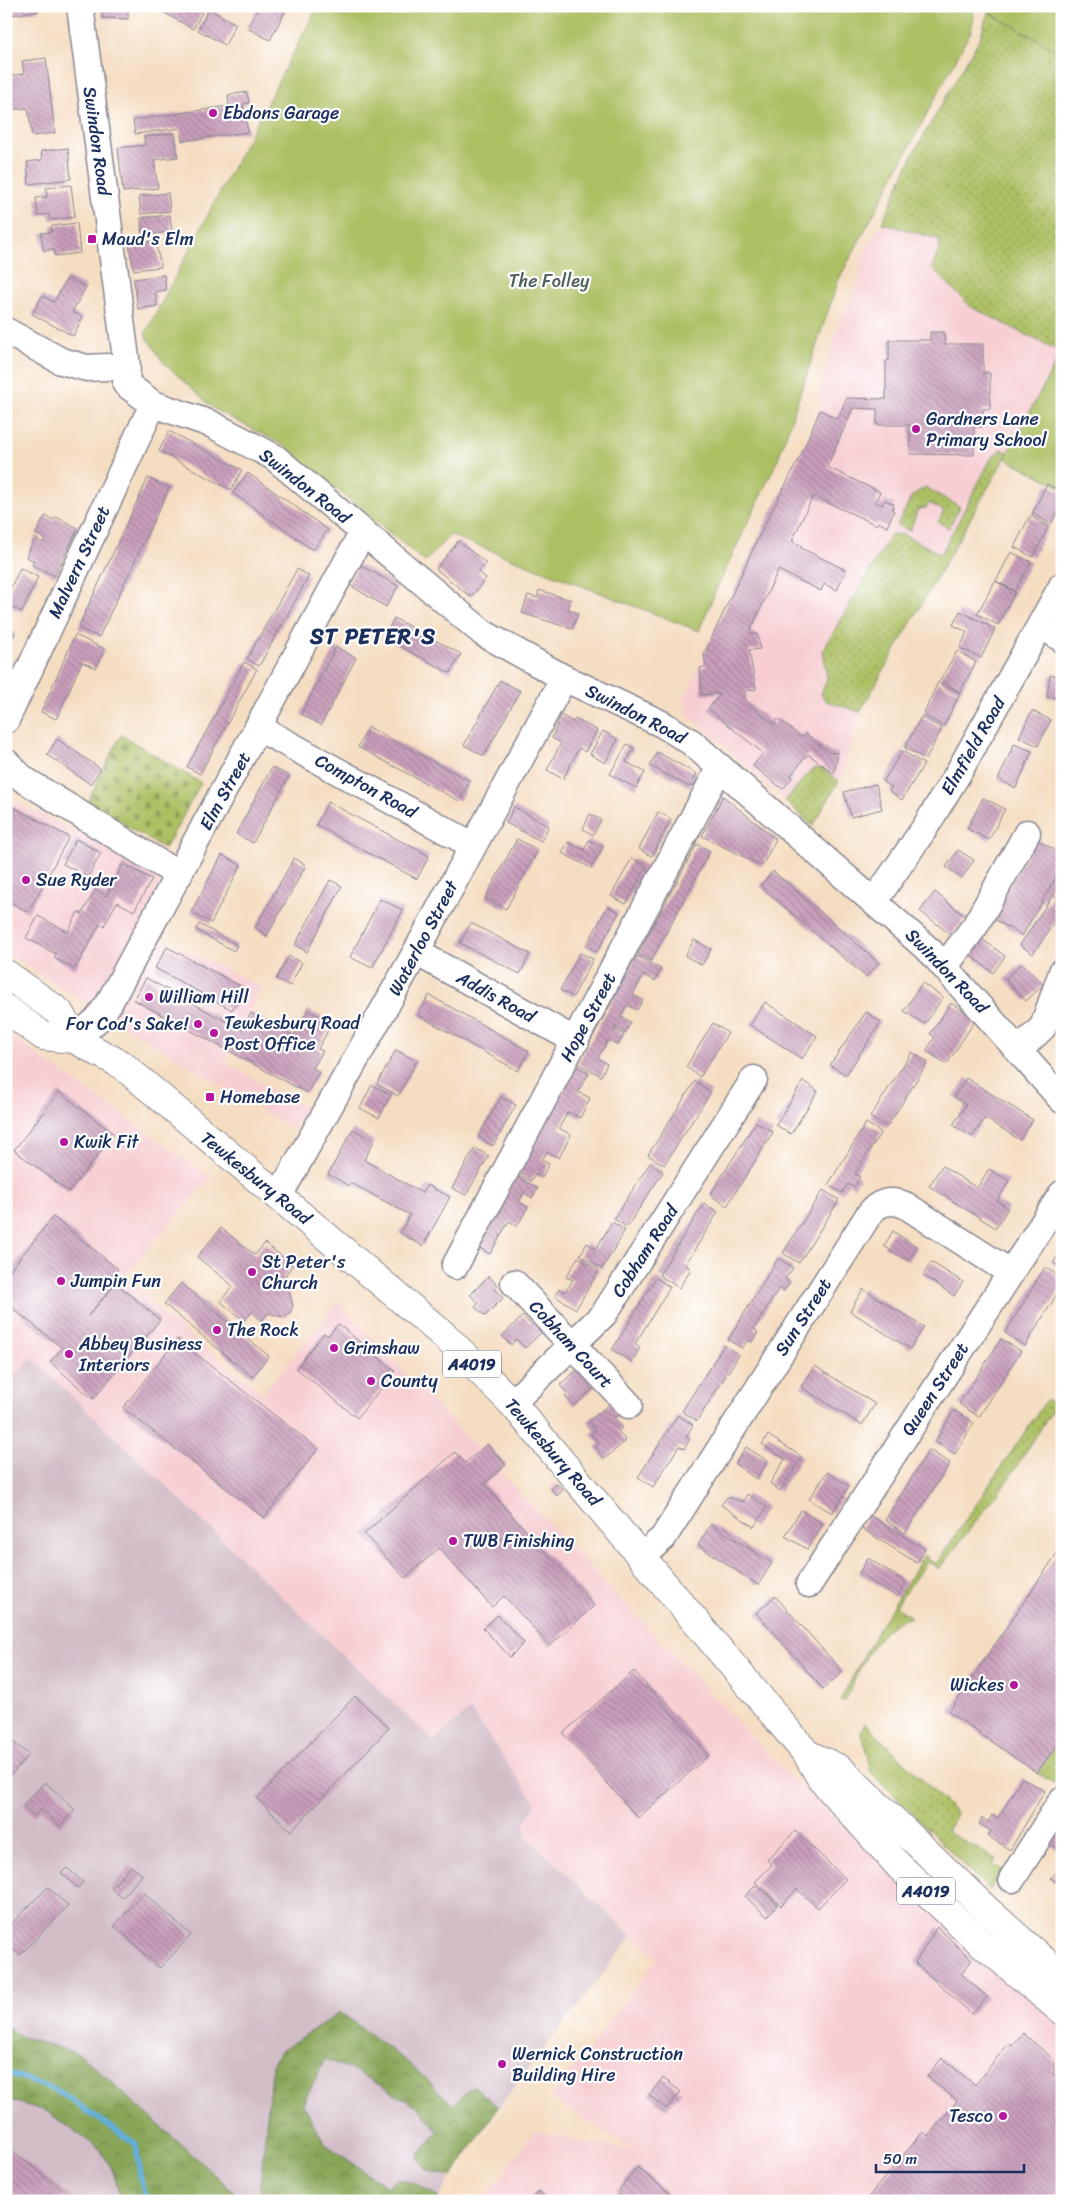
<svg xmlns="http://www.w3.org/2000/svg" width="1068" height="2207" viewBox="0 0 1068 2207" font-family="Sriracha,sans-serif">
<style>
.built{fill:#f7cfd3}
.industrial{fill:#d2bdc7}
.grass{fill:url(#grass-dots);stroke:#647760}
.forest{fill:url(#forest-crowns);stroke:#526a5b}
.cemetery{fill:url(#cemetery-stones);stroke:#647760}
.park{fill:#acbf62;stroke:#647760}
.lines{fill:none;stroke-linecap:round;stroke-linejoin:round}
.stream{stroke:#61afdb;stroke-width:5.5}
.building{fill:url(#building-back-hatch)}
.minor-casing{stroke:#888690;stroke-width:29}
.highway-casing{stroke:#888690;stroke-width:30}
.minor{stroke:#fff;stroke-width:26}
.highway{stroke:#fff;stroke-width:28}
.poi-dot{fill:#b5179e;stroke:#fff;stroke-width:2}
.labels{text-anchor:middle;stroke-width:4.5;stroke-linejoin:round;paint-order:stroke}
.shield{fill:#fff;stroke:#5f6d8e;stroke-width:1}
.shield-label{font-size:16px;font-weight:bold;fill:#1b2f5e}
.poi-label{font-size:18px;fill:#1b2f5e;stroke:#fff;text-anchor:start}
.street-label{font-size:18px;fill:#1b2f5e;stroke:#fff}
.park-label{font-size:18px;fill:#4e615f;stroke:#fff}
.district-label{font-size:22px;font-weight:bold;letter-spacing:1px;fill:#1b2f5e;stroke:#fff}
</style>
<defs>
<pattern id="grass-dots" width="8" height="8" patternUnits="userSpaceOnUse" patternTransform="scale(1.25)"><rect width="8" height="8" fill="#acbf62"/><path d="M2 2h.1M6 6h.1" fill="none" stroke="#8b9c54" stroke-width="1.8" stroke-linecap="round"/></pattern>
<pattern id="forest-crowns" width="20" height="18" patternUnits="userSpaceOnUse" patternTransform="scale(1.25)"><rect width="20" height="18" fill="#89a658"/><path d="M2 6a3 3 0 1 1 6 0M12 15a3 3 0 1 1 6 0" fill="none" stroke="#6f884c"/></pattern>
<pattern id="cemetery-stones" width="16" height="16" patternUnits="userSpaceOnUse" patternTransform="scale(1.25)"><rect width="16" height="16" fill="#acbf62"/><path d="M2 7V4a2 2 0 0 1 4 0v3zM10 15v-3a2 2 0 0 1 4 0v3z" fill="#8b9c54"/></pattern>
<pattern id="building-back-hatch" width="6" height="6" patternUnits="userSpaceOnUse" patternTransform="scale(1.25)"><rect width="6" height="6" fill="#ca9fbb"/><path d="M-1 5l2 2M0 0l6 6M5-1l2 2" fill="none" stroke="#a3829b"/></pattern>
</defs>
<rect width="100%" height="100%" fill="#fff"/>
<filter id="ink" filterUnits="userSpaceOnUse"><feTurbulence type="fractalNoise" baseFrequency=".02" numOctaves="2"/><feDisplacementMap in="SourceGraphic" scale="10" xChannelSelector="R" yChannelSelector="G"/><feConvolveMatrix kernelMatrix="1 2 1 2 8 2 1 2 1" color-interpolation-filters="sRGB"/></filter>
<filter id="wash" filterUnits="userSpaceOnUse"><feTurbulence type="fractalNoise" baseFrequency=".0096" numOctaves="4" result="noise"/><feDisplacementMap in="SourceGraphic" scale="20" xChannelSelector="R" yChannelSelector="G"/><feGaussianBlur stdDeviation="1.12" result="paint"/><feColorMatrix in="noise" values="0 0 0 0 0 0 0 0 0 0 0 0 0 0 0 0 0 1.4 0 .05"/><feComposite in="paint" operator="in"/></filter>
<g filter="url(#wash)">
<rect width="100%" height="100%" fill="#f5ddc1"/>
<path class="built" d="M988,12l74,41v298l-57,107 -145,254 -16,60 -31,54 -126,-113 -3,-14 136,-289 -2,-10 21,-80 13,-22 9,-23 -2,-10 4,-11 19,-31 31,-69 67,-116z
M6,797l158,77 -19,56 117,57 -38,75 82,46 -13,22 -287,-177z
M6,1033l205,144 -86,99 37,38 101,79 75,-91 456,479 268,235v185h-578l50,-70 99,20 -82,-53 107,-140 -131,-121 -3,-12 -55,-115 -36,31 -401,-382 -26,27z"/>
<path class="industrial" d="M32,1358l401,383 37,-31 66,94 -12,21 3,12 105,99 -137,176 -59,89h-192l-164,-147 -74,-18v-650z
M6,2076l118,64 13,61h-131z"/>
<path class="grass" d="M988,12l74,41 -1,299 -90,-45 -39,-39 8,-21 -1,-8 -57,-16 31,-69 67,-116z
M1001,449l7,3 -3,6 -145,254 -34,-11 -5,-7 6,-15 -4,-29 68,-116 13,1 37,19 51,-97z
M925,487l35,20 -11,21 -11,-6 6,-11 -15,-8 -3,5 -8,1 -8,22 -13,-6 15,-29z
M816,768l7,1 16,12 -26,45 -28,-25 24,-29z
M1047,1399l9,6 -51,79 -66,85 -12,-8 -31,45 15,11c-37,9 -51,54 -67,84l-4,-1 39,-72 45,-73 12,9z
M865,1723l92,91 -10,18 49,27 -3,7 12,4 -16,20 -119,-119c-1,-6 -1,-15 -3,-21 -3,-11 -10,-15 -2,-27z
M1062,1737v35l-8,11 -17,-10z"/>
<path class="forest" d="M340,2012l71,53 42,40 20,-20 25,22 -46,70 -26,-7 -8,-14 20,-25 -19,-23 -62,-36 -32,-13 -22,45 21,39 63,44 11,-8 16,4 25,14 -3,4h-172l-4,-15 12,-121 8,-13z
M6,2026l16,11 58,17 164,147h-123l-8,-30 -13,-22 -54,-38 -40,-12z"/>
<path class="cemetery" d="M121,735l80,48 -36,66 -78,-46z"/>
<path class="park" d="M318,6h654l2,10 -3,15 -132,248 -61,180 -62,131 -17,41 -249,-96 -25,27 -142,-117 -69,-36 -51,-47 -18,-28z
M987,6h71l4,3v44l-74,-41z
M1062,351v137l-57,-30z"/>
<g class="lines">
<path class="stream" d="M6,2072l52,19 78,53 4,32 6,25"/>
</g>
<g id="blocks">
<path class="building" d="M10,6h28l1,5 -28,4z
M102,6h26v13l-26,-1z
M166,6h38l1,1 -12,22 -30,-17z
M259,6h29l-18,34 -23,-12z
M209,9l27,15 -11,21 -27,-15z
M46,58l9,75 -23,3 -4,-28 -22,2v-34l18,-2 -2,-13z
M247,92l2,11 -6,1 5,28 -66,9 -2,-13 -45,6 -2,-14 96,-14 -1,-11z
M175,133l3,24 -24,3 4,28 -35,4 -5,-44 27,-3 -1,-8z
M68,148l3,31 -42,5 -2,-22 15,-2 -1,-9z
M71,185l4,32 -25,3 -1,-6 -11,2 -2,-18 11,-1 -1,-9z
M168,193l2,18 -29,3 -2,-18z
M170,215l2,17 -30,3 -1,-17z
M77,223l3,30 -25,3 -1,-7 -10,2 -3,-18 11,-1 -1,-6z
M155,241l6,26 -27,3 -5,-26z
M164,275l2,15 -11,2 2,14 -19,3 -4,-30z
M67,278l19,9 -14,25 11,5 -10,19 -41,-22 10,-18 12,6z
M930,332h14l1,12h38v29h7v36h-7v18h-9v28l-64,-1v-29h-33v-16l-24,-1 -26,59 53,25 -5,10 7,3 3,-5 9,4 -2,6 2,1 -7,16 -9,-5 -1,3 -64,-29 -21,45 10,5 -1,2 45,22 -9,20 -13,-6 -3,7 -43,-21 -28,62 8,3 2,14 -11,1 7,39 -11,2v10l29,23 4,-5 24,18 3,-4 24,19 9,1 -4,21 -26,-20 -18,22 2,2 -9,11 -30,-23 10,-13 -55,-44 13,-16 -19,2 -2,-27 6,-1 -2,-13 59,-126 38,-73 19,-45 17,9 10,-21 39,1v-38l3,-1v-20h41z
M169,431l73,39 -11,20 -72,-39z
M248,473l80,57 -15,20 -80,-57z
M148,478l21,10 -70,149 -21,-9z
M1047,484l15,8v12l-11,20 -19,-10z
M45,516l9,4 2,-3 22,11 -23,48 -23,-11 2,-4 -8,-4 9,-19 8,5 2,-5 -9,-4z
M1030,516l19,10 -16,31 -19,-10z
M458,541l28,22 -8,9 8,6 -15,19 -35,-28z
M1011,552l20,10 -16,29 -19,-10z
M359,564l39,22 -12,21 -38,-23z
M20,568l18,9 -16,35 -16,-7v-7z
M297,569l12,7 -50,90 -12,-7z
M995,581l20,11 -17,33 -21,-11z
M539,590l32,10 -3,9 10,4 -6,16 -50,-16 6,-18 9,3z
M960,611l35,18 -14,29 -21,-10 7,-16 -14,-7z
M394,618l67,36 -11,19 -66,-35z
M6,629l9,4 -9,18z
M75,635l30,14 -9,19 -14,-6 -26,57 -15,-7z
M336,647l20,11 -35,67 -20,-11z
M957,651l19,11 -16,30 -20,-12z
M244,662l13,7 -57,105 -13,-7z
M1050,675l12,2v22l-15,-2z
M500,680l20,11 -36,65 -20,-11z
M938,682l22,11 -16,33 -21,-11z
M1032,711l19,9 -13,26 -19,-9z
M561,715l12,7 2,-3 22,11 -12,22 -6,-4 -16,31 -16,-9 14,-27 -9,-5z
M921,717l21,11 -16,31 -21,-11z
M368,727l102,54 -11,20 -101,-54z
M603,731l15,8 -13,24 -15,-9z
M57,739l44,30 -11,15 -43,-29z
M627,744l7,4 -8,14 19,10 -9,16 -26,-14z
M1014,744l18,7 -16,37 -18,-8z
M902,751l22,13 -22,36 -13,-9 3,-4 -9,-5z
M657,752l40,22 -7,13 -40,-21z
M272,767l17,9 -36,67 -17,-9z
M876,784l6,25 -31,8 -7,-25z
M723,796l53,43 -14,27 -60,-30z
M983,798l22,11 -16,31 -22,-11z
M328,802l101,54 -12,23 -101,-54z
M6,803l63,34 -41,75 -22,-12z
M514,807l35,19 -8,15 -35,-18z
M658,812l13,7 -19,37 -13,-7z
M590,814l11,6 -8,15 -10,-6z
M76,839l25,14 -13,24 -25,-13z
M517,839l21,11 -32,59 -21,-11z
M1036,839l26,15v13l-40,69 -31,-19z
M589,840l14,7 -12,21 -29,-15 6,-11 16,8z
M697,844l13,7 -59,110 -13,-7z
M958,850l16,10 -12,18 -16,-11z
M222,855l19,10 -30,58 -20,-11z
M294,858l12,7 -39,71 -12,-8z
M632,858l15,8 -21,38 -15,-8z
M123,864l29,15 -18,32 -17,-9 -13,24 -4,-2 -25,45 -21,-11 2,-4 -30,-16 12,-22 30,16 10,-20 4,2 13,-24 11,6z
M773,871l106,92 -13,14 -106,-91z
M330,880l12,6 -35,66 -12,-7z
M935,892l31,25 -15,18 -31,-24z
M1053,895l9,6v19l-4,-3 -25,37 -13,-9z
M380,899l23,11 -31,58 -22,-11z
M608,906l11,6 -22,40 -11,-6z
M471,923l59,31 -10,20 -60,-31z
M199,924l38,21 -3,6 -38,-21z
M982,939l23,17 -12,17 -23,-18z
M694,940l17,9 -9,16 -17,-9z
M167,947l77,41 -12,22 -77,-42z
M580,953l13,6 -20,38 -13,-7z
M289,956l13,7 -12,23 -14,-7z
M637,956l24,13 -6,12 -11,-6 -4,6 -7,14 10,5 -6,10 -10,-5 -6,12 10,5 -6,11 -10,-6 -1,2 10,6 -6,10 -10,-5 -10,18 9,6 -6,12 -23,-12z
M1022,963l21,22 -17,16 -21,-22z
M146,978l96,52 9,-17 43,23 14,-26 24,13 -14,26 5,2 -10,17 6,4 -12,21 -173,-93z
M922,983l21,14 -18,27 -21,-13z
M429,995l100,56 -11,20 -100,-56z
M765,1002l52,34 -15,23 -52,-34z
M951,1003l25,16 -29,45 -21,-13 9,-14 -5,-3z
M866,1012l15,10 -35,53 -16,-10z
M713,1023l15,10 -28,44 -14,-10z
M396,1050l21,11 -19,35 -21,-12z
M912,1052l16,10 -41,65 -17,-10z
M576,1066l13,7 -11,19 12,6 -10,20 -12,-6 -9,16 12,7 -12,23 -12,-6 -5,8 7,4 -7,14 -7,-4 -4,7 -12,-7z
M966,1078l67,42 -13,20 -35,-22 -13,19 -19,-12 13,-20 -12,-8z
M695,1081l16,11 -47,73 -16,-10z
M803,1081l15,10 -27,43 -15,-9z
M372,1085l19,10 -12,23 -19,-10z
M59,1092l55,42 -45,58 -55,-42z
M501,1097l15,8 -23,41 -15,-9z
M756,1122l17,10 -46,74 -17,-11z
M866,1123l15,9 -26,42 5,3 -6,10 -6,-3 -6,9 -14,-8z
M353,1129l21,12 -10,19 58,33 5,-8 23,12 -27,49 -23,-13 10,-18 -59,-32 -2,3 -21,-12z
M475,1148l14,8 -23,39 -14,-7z
M650,1163l13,9 -36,55 -13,-8z
M942,1166l35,22 12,-19 20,12 -12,20 11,7 -12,20 -67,-42z
M516,1176l22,12 -6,10 -8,-5 -5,9 9,5 -11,19 -8,-5 -19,33 -12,-7z
M823,1190l16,10 -40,63 -16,-10z
M704,1203l14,9 -33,53 6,4 -12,19 -20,-13z
M53,1217l65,52 -6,7 5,4 -1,3 -28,33 28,-33 44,37 -67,79 -43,-37 12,-14 -56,-45v-28z
M612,1222l13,8 -23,39 -22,-14 7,-12 9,6z
M221,1228l34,27 10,-12 28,22 -10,13 7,6 -2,5 5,16 -3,8 -7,4 -15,-4 -6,8 -10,-9 -8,9 -24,-20 13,-15 -36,-29z
M893,1231l24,16 -9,14 -24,-15z
M1062,1249v19l-9,-5z
M578,1257l21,13 -23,39 -21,-13 4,-7 6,3 8,-12 -7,-3z
M778,1258l15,10 -8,11 5,3 -6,9 -5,-3 -25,41 4,3 -6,10 -4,-2 -6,8 -14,-8z
M931,1262l32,20 -9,14 -31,-21z
M1045,1267l17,11v8l-37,60 -20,-13z
M489,1276l9,10 -3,3 8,9 -18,18 -10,-9 4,-4 -9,-8z
M656,1278l14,9 -35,57 5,3 -8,15 -20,-12z
M181,1283l88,73 -17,21 -88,-73z
M863,1289l61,38 -14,22 -60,-38z
M523,1316l6,7 3,-3 11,11 -18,17 -9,-9 -5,6 -9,-9z
M338,1324l57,47 -38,47 -61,-50 28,-35 4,3z
M177,1339l141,110 -54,69 -141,-110z
M1001,1339l20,12 -42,66 -20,-13z
M724,1345l15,10 -42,66 -15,-10z
M581,1366l14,21 -21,19 -9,-10 2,-3 -7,-8z
M815,1366l60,38 -13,21 -61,-38z
M610,1404l9,11 -5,3 8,10 -4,3 8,10 -22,18 -9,-12 4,-3 -8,-10 4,-3 -7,-10z
M954,1410l20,13 -19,31 -20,-12z
M678,1415l15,10 -7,12 4,2 -6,10 -5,-3 -26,41 -15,-10z
M768,1435l34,22 -22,34 -10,-8 15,-24 -23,-15z
M487,1444l19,21 -22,19 110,122 -44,40 -46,-50 -12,11 -53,-59 -34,30 -41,-44 91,-82 10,11z
M746,1447l22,14 -12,18 -21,-15z
M929,1450l21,13 -45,70 -20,-13z
M827,1472l22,14 -17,27 -23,-14z
M557,1484l6,6 -6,6 -6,-7z
M747,1494l20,13 -13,20 -33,-22 6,-8 16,5z
M801,1510l22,14 -16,25 -22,-13z
M869,1515l56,34 -8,14 -56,-35z
M711,1524l61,39 -14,22 -60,-40z
M1062,1546v191l-25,36 -88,-61z
M868,1558l38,24 -9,15 -38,-24z
M775,1596l68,76 -20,17 -67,-76z
M498,1615l26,28 -14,14 -27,-29z
M634,1671l75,84 -71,63 -75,-85z
M355,1696l34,32 -98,103 -34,-32z
M13,1742l16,13 -23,25v-31z
M1022,1778l23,13 -35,59 -22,-14 3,-5 -12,-7 3,-6 6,4 4,-7 6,3z
M45,1782l30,28 -15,16 -19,-17 -7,7 -11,-11z
M1062,1825v27l-13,-8z
M795,1831l51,48 -28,29 -21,-19 -16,17 -26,-24 17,-17 -5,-5z
M131,1866l11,9 -20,23 -11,-10z
M1062,1866v21l-11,-9z
M67,1868l16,14 -5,6 -17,-15z
M756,1885l21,20 -10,12 -22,-21z
M48,1887l20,19 -48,49 -14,-13v-13z
M144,1893l47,42 -31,33 -46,-42z
M937,1927l35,33 -11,14 26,23 -15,17 -57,-51z
M1023,2033l30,26 1,16 8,7v119h-197l58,-69 5,4 29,-35 -30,-25 15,-18 33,27 34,-42 3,3z
M663,2078l18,14 -15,17 -17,-14z
M6,2147l33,25 38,29h-71z
M637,2167l32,26 -6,8h-37l-10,-8z
M538,2191l11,10h-20z"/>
</g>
</g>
<g filter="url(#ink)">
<use href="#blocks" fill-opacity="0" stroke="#888690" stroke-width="1"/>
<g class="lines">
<g class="minor-casing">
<path id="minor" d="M80,6l47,360 -1,18 27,20 58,20 63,33 209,176 81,45 98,46 29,18 240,210 131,148
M6,331l55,30 26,7 40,-2
M1041,625l21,14
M6,720l147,-316
M259,728l213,117
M6,762l17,17 156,96
M875,900l49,-71 33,-54 105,-189
M416,952l160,89
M945,966l30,-40 52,-93
M74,1039l23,-19 12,-17 254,-471
M1019,1050l24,-23 19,-55
M279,1196l137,-244 148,-274
M455,1266l265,-499
M514,1283l115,122
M512,1403l92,-89 150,-235
M642,1556l21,-18 205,-322c9,-14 22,-17 37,-11l106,68
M809,1584l253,-390
M1012,1879l50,-79"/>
</g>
<g class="highway-casing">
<path id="highway" d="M6,974l53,38 15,27
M6,1009l37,27 31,3 48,26 324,272 66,66 295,351 15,26 78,87 78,73 84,71
M807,1754l33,15 148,142 74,66"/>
</g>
<use href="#minor" class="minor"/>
<use href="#highway" class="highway"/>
</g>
</g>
<g class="poi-dot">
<circle cx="213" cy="113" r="5"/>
<rect x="87" y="234" width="10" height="10" rx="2.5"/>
<circle cx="916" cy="429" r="5"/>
<circle cx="26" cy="880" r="5"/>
<circle cx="149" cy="997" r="5"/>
<circle cx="198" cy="1024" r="5"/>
<circle cx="214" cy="1033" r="5"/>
<rect x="205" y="1092" width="10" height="10" rx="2.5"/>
<circle cx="64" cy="1142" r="5"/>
<circle cx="252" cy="1272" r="5"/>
<circle cx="61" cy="1281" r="5"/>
<circle cx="217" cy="1330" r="5"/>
<circle cx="334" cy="1348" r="5"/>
<circle cx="69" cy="1354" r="5"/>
<circle cx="371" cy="1381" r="5"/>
<circle cx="453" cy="1541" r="5"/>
<circle cx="1014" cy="1685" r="5"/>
<circle cx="502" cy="2064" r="5"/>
<circle cx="1003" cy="2116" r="5"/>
</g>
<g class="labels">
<g class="shield">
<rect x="443" y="1350.5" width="58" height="27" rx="4"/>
<rect x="897" y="1877.5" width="58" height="27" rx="4"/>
</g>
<g class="shield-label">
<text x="472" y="1370">A4019</text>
<text x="926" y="1897">A4019</text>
</g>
<g class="poi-label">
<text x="223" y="119">Ebdons Garage</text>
<text x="102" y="245">Maud's Elm</text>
<text x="926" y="425">Gardners Lane<tspan x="926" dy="21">Primary School</tspan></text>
<text x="36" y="886">Sue Ryder</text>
<text x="159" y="1003">William Hill</text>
<text x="224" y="1029">Tewkesbury Road<tspan x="224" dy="21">Post Office</tspan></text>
<text x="188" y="1030" text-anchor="end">For Cod's Sake!</text>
<text x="220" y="1103">Homebase</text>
<text x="74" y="1148">Kwik Fit</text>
<text x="262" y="1268">St Peter's<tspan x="262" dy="21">Church</tspan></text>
<text x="71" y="1287">Jumpin Fun</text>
<text x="227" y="1336">The Rock</text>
<text x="79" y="1350">Abbey Business<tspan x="79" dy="21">Interiors</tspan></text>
<text x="344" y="1354">Grimshaw</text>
<text x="381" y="1387">County</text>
<text x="463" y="1547">TWB Finishing</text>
<text x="1004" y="1691" text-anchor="end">Wickes</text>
<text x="512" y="2060">Wernick Construction<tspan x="512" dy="21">Building Hire</tspan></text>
<text x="993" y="2122" text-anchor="end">Tesco</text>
</g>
<g class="street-label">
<text transform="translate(97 141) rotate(82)" y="6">Swindon Road</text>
<text transform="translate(305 486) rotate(38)" y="6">Swindon Road</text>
<text transform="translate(79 562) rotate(-65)" y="6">Malvern Street</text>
<text transform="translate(636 714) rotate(27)" y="6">Swindon Road</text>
<text transform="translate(973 746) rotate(-60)" y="6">Elmfield Road</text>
<text transform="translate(366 786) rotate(29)" y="6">Compton Road</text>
<text transform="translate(225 791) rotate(-61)" y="6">Elm Street</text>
<text transform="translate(423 938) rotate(-62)" y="6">Waterloo Street</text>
<text transform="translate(947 971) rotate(46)" y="6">Swindon Road</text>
<text transform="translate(496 997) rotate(29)" y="6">Addis Road</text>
<text transform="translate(588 1017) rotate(-62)" y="6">Hope Street</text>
<text transform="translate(256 1178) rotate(39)" y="6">Tewkesbury Road</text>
<text transform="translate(645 1251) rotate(-57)" y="6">Cobham Road</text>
<text transform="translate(803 1317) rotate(-57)" y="6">Sun Street</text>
<text transform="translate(571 1344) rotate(47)" y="6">Cobham Court</text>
<text transform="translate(935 1389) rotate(-57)" y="6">Queen Street</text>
<text transform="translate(553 1452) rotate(49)" y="6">Tewkesbury Road</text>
</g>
<g class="park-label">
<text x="549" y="287">The Folley</text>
</g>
<g class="district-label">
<text x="373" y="644">ST PETER'S</text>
</g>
</g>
<rect width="1068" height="2207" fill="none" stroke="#fff" stroke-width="25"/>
<path d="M876 2164v8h148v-8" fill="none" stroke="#1b2f5e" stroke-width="2.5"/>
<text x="883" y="2164" font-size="15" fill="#1b2f5e" stroke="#ffffff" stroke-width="4" paint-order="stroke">50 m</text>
</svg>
